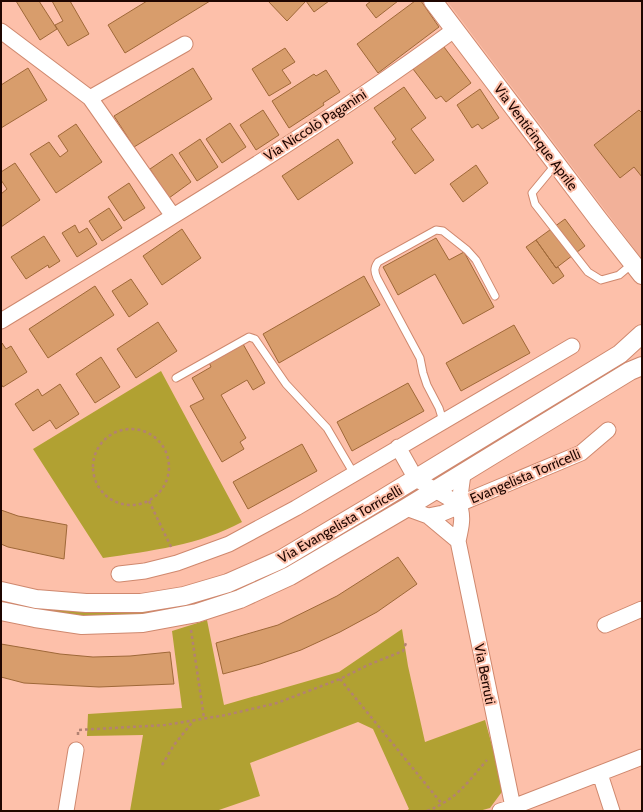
<svg xmlns="http://www.w3.org/2000/svg" width="643" height="812" viewBox="0 0 643 812" font-family="Cabin,sans-serif">
<style>
.built{fill:#f2b199}
.green{fill:#b1a132}
.building{fill:#d89d6c;stroke:#9f6838}
.lines{fill:none;stroke-linecap:round;stroke-linejoin:round}
.service-casing{stroke:#cf886e;stroke-width:9}
.minor-casing{stroke:#cf886e;stroke-width:17}
.tertiary-casing{stroke:#cf886e;stroke-width:20}
.path{stroke:#b38272;stroke-width:2.5;stroke-dasharray:3 3;stroke-linecap:butt}
.service{stroke:#fff;stroke-width:7}
.minor{stroke:#fff;stroke-width:15}
.tertiary{stroke:#fff;stroke-width:18}
.labels{text-anchor:middle;stroke-width:4;stroke-linejoin:round;paint-order:stroke}
.street-label{font-size:14px;fill:#1f0601;stroke:#fdc0aa}
</style>
<rect width="100%" height="100%" fill="#fdc0aa"/>
<path class="built" d="M447,1h195v258l-152,-201z"/>
<path class="green" d="M161,371l81,151c-42,23 -92,29 -139,36l-70,-109z
M366,518c-31,20 -63,42 -96,59 -26,12 -53,21 -80,29l-2,-5z
M1,599l178,5 1,3c-39,9 -79,13 -119,8 -20,-3 -40,-7 -60,-10z
M207,620l17,85 115,-33 63,-43 6,37 17,76 60,-22 19,69 -14,19 -11,3h-73l3,-2 -36,-80 -15,-7 -108,41 10,33 -44,15h-86l13,-76 -56,1 1,-22 94,-6 -10,-77z"/>
<path class="building" d="M16,1h23l18,28 -17,11z
M52,1h18l19,33 -21,12 -13,-21 8,-4z
M147,1h63l-85,52 -17,-28z
M268,1h38l-19,20z
M306,1h23l-15,11z
M371,1h27l-22,17 -10,-13z
M415,1h6l18,26 -61,46 -21,-29z
M444,47l27,36 -25,19 -5,-6 -5,3 -23,-30z
M285,48l10,14 -13,8 9,13 -22,13 -17,-27z
M28,68l19,32 -46,28v-43z
M193,68l19,31 -78,48 -20,-31z
M326,70l14,22 -17,11 1,2 -35,23 -17,-27 42,-27 2,2z
M404,87l22,31 -15,11 23,31 -19,14 -23,-32 4,-3 -22,-31z
M480,89l19,29 -17,11 -4,-5 -6,4 -15,-23z
M263,110l16,25 -23,15 -16,-25z
M639,110l3,3v64l-8,-10 -14,11 -26,-33z
M230,123l16,24 -24,16 -16,-24z
M76,124l26,38 -46,31 -26,-39 19,-12 11,15 8,-6 -10,-15z
M200,139l18,28 -21,14 -18,-28z
M338,139l15,24 -55,37 -16,-24z
M172,154l19,28 -22,16 -19,-29z
M15,163l25,37 -39,27v-33l6,-5 -6,-9v-8z
M476,165l12,18 -25,19 -13,-18z
M129,183l16,25 -21,13 -16,-24z
M109,208l13,20 -20,13 -13,-20z
M565,219l20,27 -29,22 -20,-28z
M75,225l4,8 8,-5 10,16 -20,13 -15,-24z
M182,229l19,29 -39,27 -19,-29z
M44,236l16,25 -11,7 -1,-3 -22,14 -15,-22z
M436,238l13,22 15,-8 30,55 -31,17 -28,-50 -37,21 -15,-28z
M536,240l20,28 2,-1 6,9 -11,8 -27,-37z
M364,276l16,29 -101,58 -16,-29z
M131,279l17,25 -19,13 -17,-26z
M95,286l19,29 -66,43 -19,-29z
M158,322l19,29 -41,27 -19,-29z
M514,325l16,28 -69,38 -15,-28z
M2,343l4,6 5,-3 16,26 -24,15 -2,-3v-40z
M243,344l22,39 -12,7 -6,-10 -26,15 25,43 -6,4 4,7 -22,13 -32,-56 14,-7 -12,-21 19,-11 -2,-5z
M101,357l19,30 -25,16 -19,-29z
M408,383l16,28 -72,40 -15,-29z
M60,384l19,30 -23,15 -6,-9 -17,11 -18,-27 23,-15 4,7z
M302,444l15,27 -69,38 -15,-27z
M1,510l17,6 49,9 -3,34 -56,-12 -7,-3z
M398,557l19,27 -40,28 -37,20 -39,18 -41,14 -37,10 -7,-31 62,-18 59,-29z
M1,644l59,10 33,3 37,-1 40,-4 4,32 -75,3 -75,-4 -23,-6z"/>
<g class="lines">
<g class="service-casing">
<path id="service" d="M556,164l-24,29 3,11 53,68 13,8 18,-5 13,-11
M176,378l73,-41 6,2 31,45 41,44 27,46
M443,421l-4,-13 -12,-23 -4,-12 -3,-15 -43,-80c-3,-7 -3,-10 1,-16l58,-32 7,1 24,19 9,10 19,36"/>
</g>
<g class="minor-casing">
<path id="minor" d="M1,31l89,67 83,118
M90,98l95,-54
M1,321c153,-93 309,-185 453,-291
M398,447l18,32 43,25c5,13 2,24 -1,37l55,266
M459,504l122,-51 27,-23
M459,504l4,-30
M406,508l22,8 30,25
M428,516l15,-3 17,-7
M119,574l26,-3 32,-8 52,-19 67,-36 276,-162
M605,625l37,-16
M600,774l12,37
M66,811l10,-61
M500,811l13,-4 129,-50"/>
</g>
<g class="tertiary-casing">
<path id="tertiary" d="M433,1l165,218 44,56
M1,591l35,8 50,4h55l43,-7 44,-13 52,-23 89,-53 251,-153 22,-20
M1,611l34,7 47,7 61,-2 54,-10 43,-14 50,-23 116,-68 224,-137 12,-5"/>
</g>
<path class="path" d="M93 467a38 38 0 1 1 76 0a38 38 0 1 1-76 0Z
M149,501l23,48
M191,630l13,88
M340,679l102,125
M78,735v-5l87,-5 61,-10 51,-12 63,-24 28,-14 35,-14 3,-8
M162,765l12,-20 20,-25
M427,811c30,-12 40,-28 60,-51"/>
<use href="#service" class="service"/>
<use href="#minor" class="minor"/>
<use href="#tertiary" class="tertiary"/>
</g>
<g class="labels">
<g class="street-label">
<text transform="translate(315 125) rotate(-33)" y="5">Via Niccolò Paganini</text>
<text transform="translate(536 137) rotate(53)" y="5">Via Venticinque Aprile</text>
<text transform="translate(525 476) rotate(-23)" y="5">Evangelista Torricelli</text>
<text transform="translate(340 524) rotate(-30)" y="5">Via Evangelista Torricelli</text>
<text transform="translate(485 674) rotate(79)" y="5">Via Berruti</text>
</g>
</g>
<rect width="643" height="812" fill="none" stroke="#1f0601" stroke-width="4"/>
</svg>
